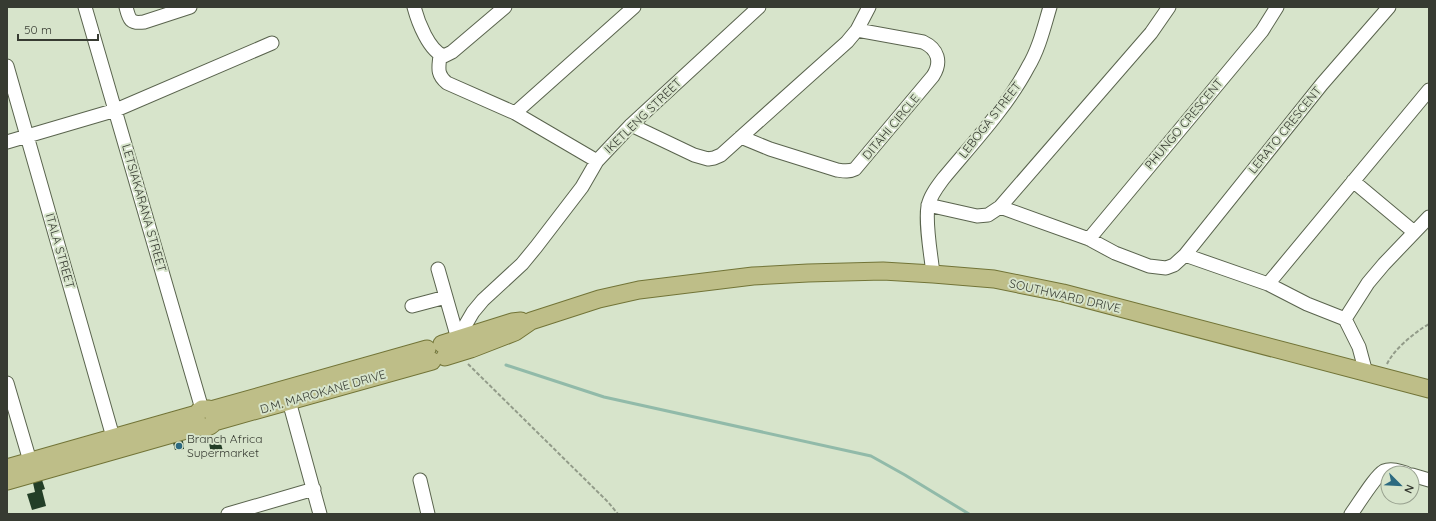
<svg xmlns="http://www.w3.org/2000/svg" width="1436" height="521" viewBox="0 0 1436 521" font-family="Quicksand,sans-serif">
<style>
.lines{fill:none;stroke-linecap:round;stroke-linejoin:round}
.stream{stroke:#91baa9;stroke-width:3}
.building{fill:#233e27}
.minor-casing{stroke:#5a644e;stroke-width:15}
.major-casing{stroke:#727437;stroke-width:19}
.path{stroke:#929b89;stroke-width:2;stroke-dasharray:4 2;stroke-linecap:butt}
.minor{stroke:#fff;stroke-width:13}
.major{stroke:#bebe88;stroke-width:17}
.poi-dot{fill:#2c6a80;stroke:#d7e4cb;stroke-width:1.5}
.labels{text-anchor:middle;stroke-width:4;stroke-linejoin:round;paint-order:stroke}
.street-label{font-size:12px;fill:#373b32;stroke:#d7e4cb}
.poi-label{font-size:12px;fill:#373b32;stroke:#d7e4cb;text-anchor:start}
</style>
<rect width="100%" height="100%" fill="#d7e4cb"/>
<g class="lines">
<path class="stream" d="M506,365l98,32 267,59 34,19 64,39"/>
</g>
<path class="building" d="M220,440l3,11 -12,3 -2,-11z
M183,441l1,8 -9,1 -2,-7z
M42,480l3,9 -3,1 4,16 -14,4 -5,-16 8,-2 -2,-9z"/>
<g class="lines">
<g class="minor-casing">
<path id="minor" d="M85,7l117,402
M126,7c3,12 4,17 18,15l46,-15
M414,7c4,15 15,44 30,49l8,-4 53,-45
M440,55c-1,12 -4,19 7,28l68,30 82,48 34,-36 128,-118
M7,66l106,371
M515,113l119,-106
M631,125l63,30 14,4 6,-1 7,-3 20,-18 106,-95 10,-12 12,-23
M741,137l29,12 67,21c7,1 12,2 18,-1l78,-93c9,-14 5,-27 -10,-34l-66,-12
M7,142l109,-32 156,-67
M1353,181l61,51
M928,205l49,11 11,-1 12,-8 151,-174 18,-26
M1000,207l89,32 26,14 34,13 17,2 8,-3 11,-10 137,-171 67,-77
M1089,239l173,-208 15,-24
M1185,255l83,29 39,20 38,15 14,28 7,26
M438,269l20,70
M933,274c-2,-20 -8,-50 -5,-68 2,-10 9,-19 15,-27 29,-35 64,-72 85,-112 11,-18 16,-40 22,-60
M1268,284l161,-194
M412,306l34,-9
M1345,319l23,-36 16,-19 45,-47
M464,337l2,-13 7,-12 10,-12 39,-36 14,-17 46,-60 15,-26
M7,383l23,78
M289,401l31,113
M1412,475l17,5
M420,480l8,34
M228,514l86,-25
M1351,514c7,-9 24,-38 33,-43 7,-3 16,0 22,2"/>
</g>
<g class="major-casing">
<path id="major" d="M442,344l70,-22 9,-1
M445,357l26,-8 44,-17 16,-11 68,-22 40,-9 114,-14 55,-3 75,-2 50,3 61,5 69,14 366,96
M211,410l216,-61
M214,422v-8l-5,-5h-7c-15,9 2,27 12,13l218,-61
M7,468l190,-54
M7,481l193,-55"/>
</g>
<path class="path" d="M468,364l140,138 10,12
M1387,364c7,-15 28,-32 42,-40"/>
<use href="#minor" class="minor"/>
<use href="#major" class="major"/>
</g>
<circle class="poi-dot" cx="179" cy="446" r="4"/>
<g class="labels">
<g class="street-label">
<text transform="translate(643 116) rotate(-44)" y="4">IKETLENG STREET</text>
<text transform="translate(990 120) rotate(-52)" y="4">LEBOGA STREET</text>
<text transform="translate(1184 124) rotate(-50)" y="4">PHUNGO CRESCENT</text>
<text transform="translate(891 127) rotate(-50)" y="4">DITAHI CIRCLE</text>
<text transform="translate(1285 130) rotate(-51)" y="4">LERATO CRESCENT</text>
<text transform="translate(144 208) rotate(74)" y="4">LETSIAKARANA STREET</text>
<text transform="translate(60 251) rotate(74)" y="4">ITALA STREET</text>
<text transform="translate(1065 296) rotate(13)" y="4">SOUTHWARD DRIVE</text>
<text transform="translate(323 392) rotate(-16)" y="4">D.M. MAROKANE DRIVE</text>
</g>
<g class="poi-label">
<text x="187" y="443">Branch Africa<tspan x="187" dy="14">Supermarket</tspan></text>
</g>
</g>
<rect width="1436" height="521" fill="none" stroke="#373b32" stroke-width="16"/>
<g transform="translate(1400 485) rotate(114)"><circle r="19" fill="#d7e4cb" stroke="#97a08e"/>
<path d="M0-3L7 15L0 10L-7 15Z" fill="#2c6a80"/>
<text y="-6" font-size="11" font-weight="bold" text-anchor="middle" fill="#373b32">N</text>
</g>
<path d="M18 34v6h80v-6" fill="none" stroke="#373b32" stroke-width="2"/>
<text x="24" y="34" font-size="12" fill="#373b32" stroke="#d7e4cb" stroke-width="3" paint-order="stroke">50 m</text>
</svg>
